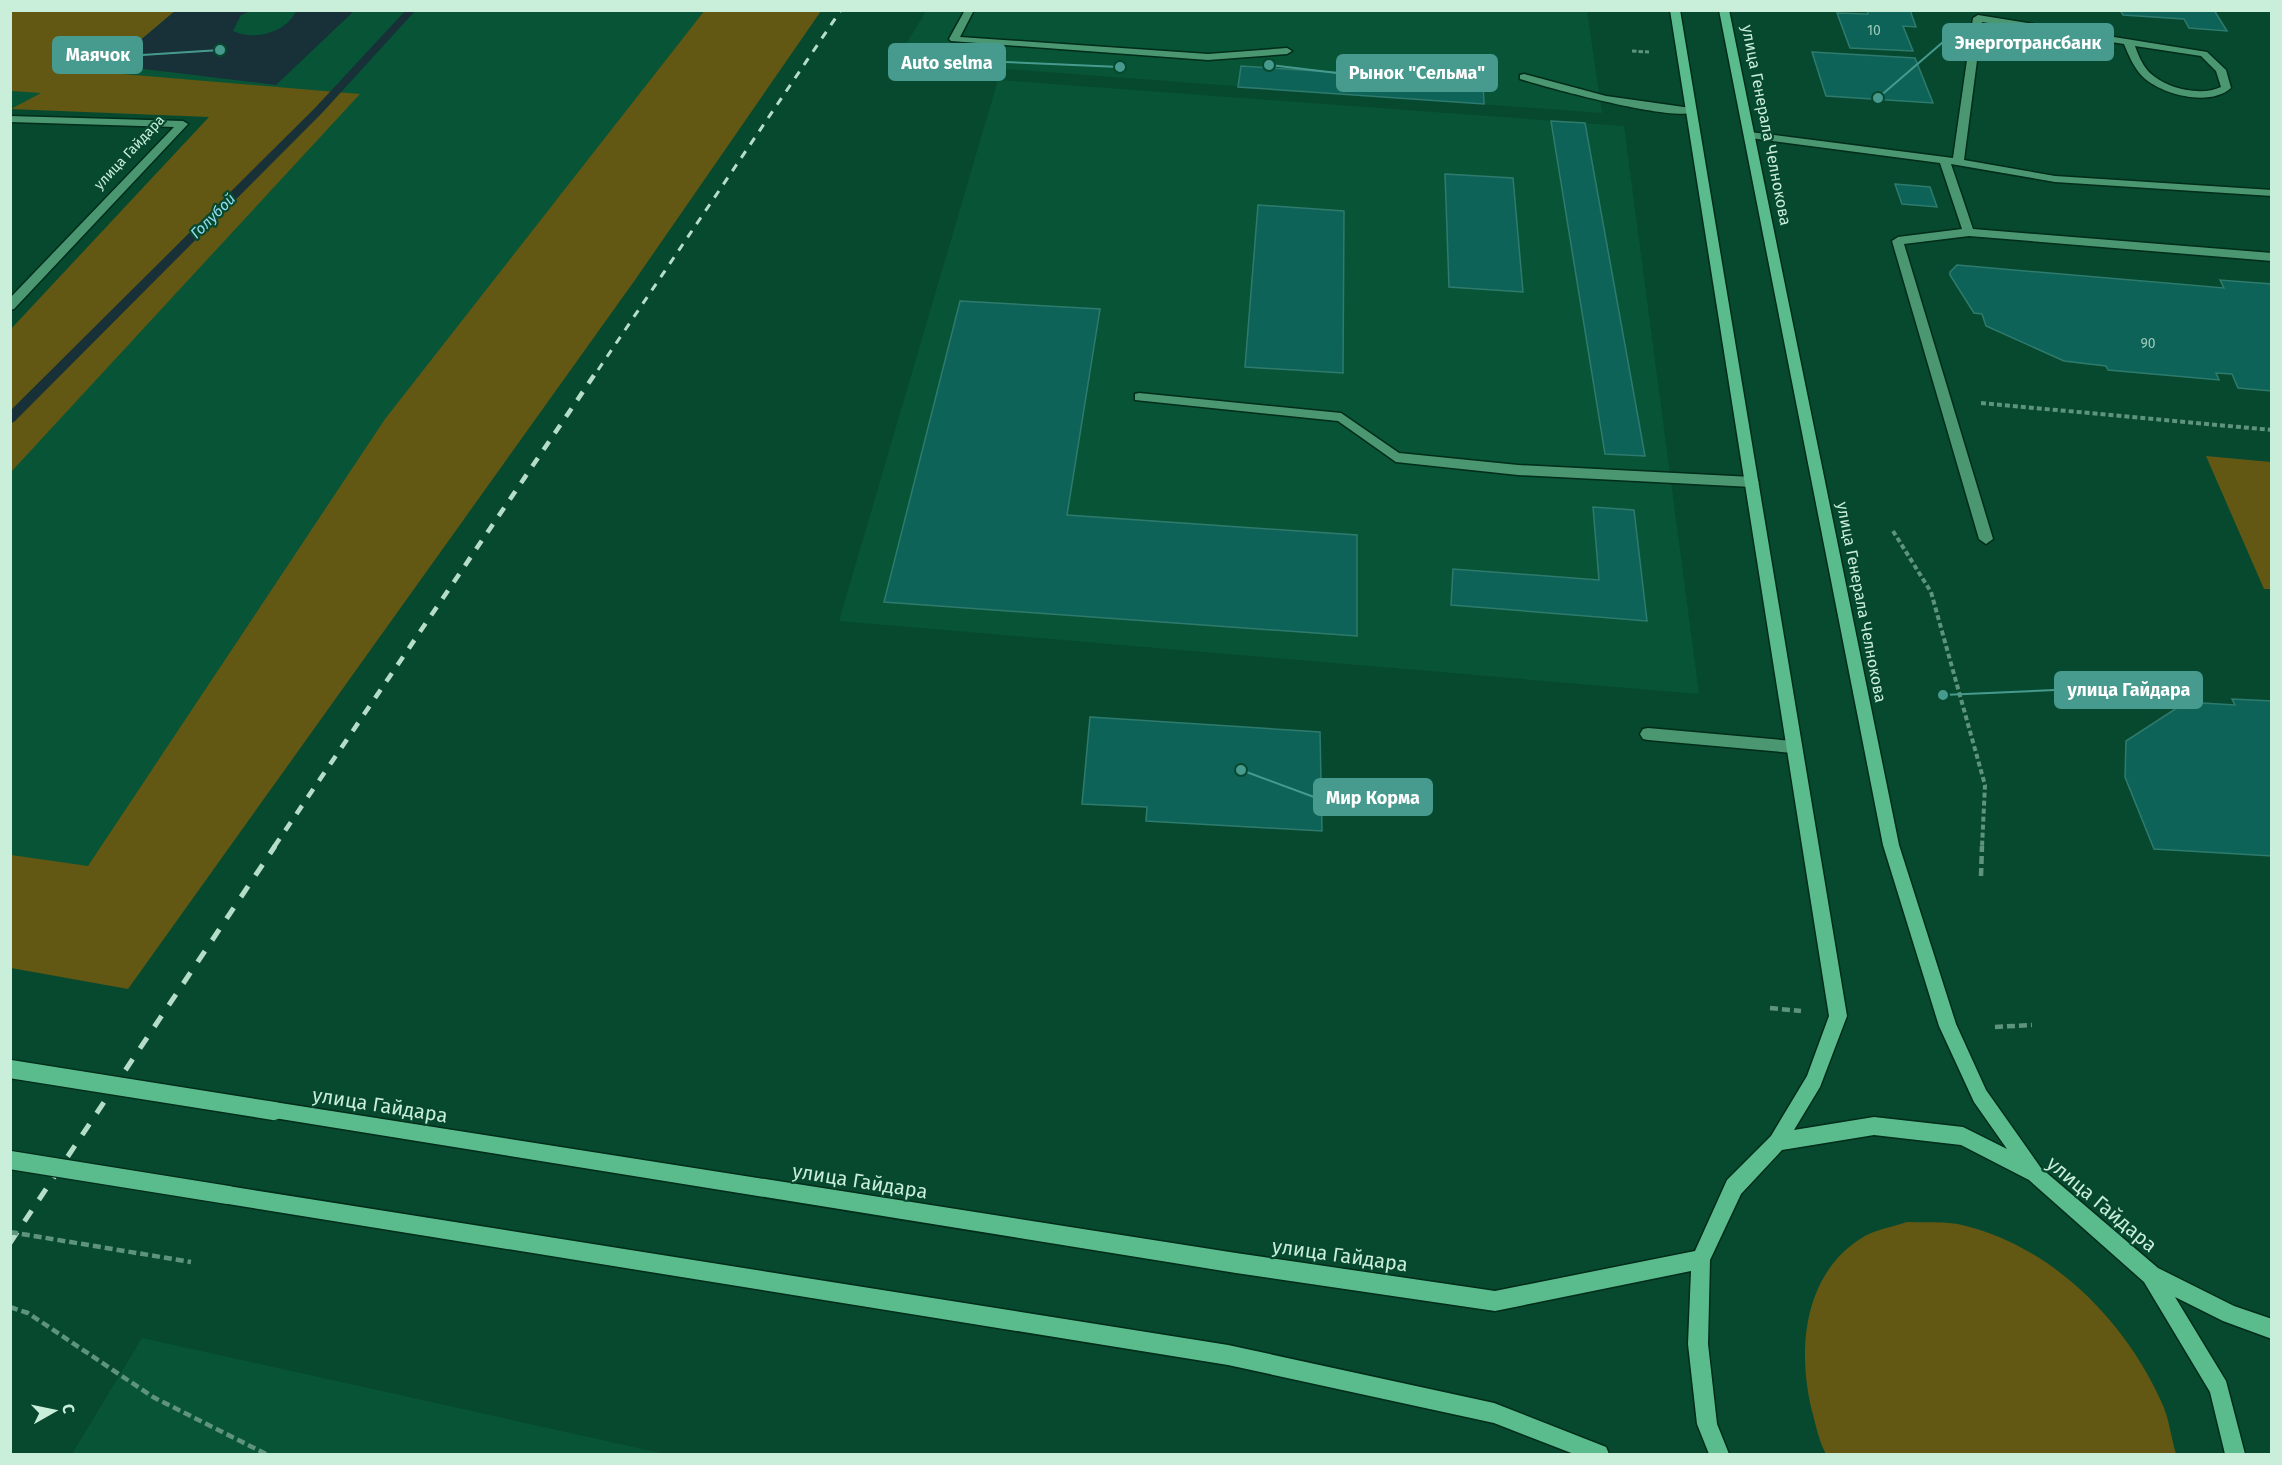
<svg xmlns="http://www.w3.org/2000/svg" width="2282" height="1465" viewBox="0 0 2282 1465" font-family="'Fira Sans',sans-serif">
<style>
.built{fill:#085436}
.green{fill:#625713}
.water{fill:#183037}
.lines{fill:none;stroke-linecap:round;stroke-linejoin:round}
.stream{fill:#183037;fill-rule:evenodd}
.building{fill:#0d6357;stroke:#2e7b6e;stroke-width:1.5}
.service-casing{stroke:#002c1a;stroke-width:3}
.minor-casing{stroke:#002c1a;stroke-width:3}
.primary-casing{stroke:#002c1a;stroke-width:3}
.path-far2{stroke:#5f947c;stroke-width:3;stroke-dasharray:4.5 2;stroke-linecap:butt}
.path-far1{stroke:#5f947c;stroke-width:4;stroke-dasharray:5 3;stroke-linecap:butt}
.path{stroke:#5f947c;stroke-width:4.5;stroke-dasharray:8 4;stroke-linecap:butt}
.service{fill:#4a9771;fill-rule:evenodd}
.minor{fill:#4a9771;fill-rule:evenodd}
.primary{fill:#5abc8d;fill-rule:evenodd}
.rail-far2{stroke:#b5ddc7;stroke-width:3;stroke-dasharray:8 8;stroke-linecap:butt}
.rail-far1{stroke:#b5ddc7;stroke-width:4.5;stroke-dasharray:10 10;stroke-linecap:butt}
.rail{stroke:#b5ddc7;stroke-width:5;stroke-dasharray:13 13;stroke-linecap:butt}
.primary-bridge-casing{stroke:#002c1a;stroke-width:21;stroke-linecap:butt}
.path-bridge{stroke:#5f947c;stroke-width:4.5;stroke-dasharray:8 4;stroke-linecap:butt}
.primary-bridge{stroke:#5abc8d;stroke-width:18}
.labels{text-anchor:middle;stroke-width:4.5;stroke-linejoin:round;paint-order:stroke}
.number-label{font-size:14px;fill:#9acbb8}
.far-street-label{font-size:14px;fill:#c9eed9;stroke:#07492f}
.far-water-label{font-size:15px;font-style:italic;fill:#95dcf3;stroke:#07492f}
.street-label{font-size:16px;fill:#c9eed9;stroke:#07492f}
.near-street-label{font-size:20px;fill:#c9eed9;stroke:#07492f}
.leader{fill:none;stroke:#479a8e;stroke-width:2}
.callout-dot{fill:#479a8e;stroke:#07492f;stroke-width:2}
.callout{fill:#479a8e;stroke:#479a8e;stroke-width:2}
.callout-label{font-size:18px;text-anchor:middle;font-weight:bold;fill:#fff}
</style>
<rect width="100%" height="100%" fill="#07492f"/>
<path class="built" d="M11,11h765l-669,957 -96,-13 -1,-624 199,-214 -198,-8z
M926,11h661l15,102 -706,-52z
M998,80l626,46 75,568 -860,-73z
M142,1338l523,116h-593z"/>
<path class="green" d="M705,10l116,1 -186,269 -507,709 -117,-21v-113l77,11 297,-447z
M11,11h164l-64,54 -24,6 273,23 -349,378 -1,-142 199,-213 -198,-8 30,-16 -30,-2z
M2206,456l65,6v127h-7z
M1907,1222c18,1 38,-1 55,3 89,21 162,94 199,176 8,16 10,36 15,53h-350c-7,-13 -10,-28 -14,-43 -15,-60 -9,-135 48,-172 12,-9 33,-12 47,-17z"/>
<path class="water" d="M175,11h76l-10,4 -8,16c21,10 53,2 63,-20h58l-78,74 -165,-20z"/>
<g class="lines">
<path class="stream" d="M406,10h10l-94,103 -308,309 -4,1v-12l304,-302z"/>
</g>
<path class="building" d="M1867,10h43l6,17 -13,-1 10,25 -63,-3 -13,-35 31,1z
M2120,10h94l13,21 -38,-3 -5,-9 -61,-4z
M1812,52l103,6 18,45 -107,-7z
M1241,66l242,16 1,22 -246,-17z
M1551,121l34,2 60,333 -40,-2z
M1445,174l68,4 10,114 -74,-5z
M1895,184l35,3 7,20 -35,-3z
M1258,205l86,6 -1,162 -98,-6z
M1957,265l267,23 -4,-8 52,4v107l-34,-3 -6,-14 -16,-1 3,7 -111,-10 -2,-4 -42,-5 -78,-35 -4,-12 -8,-1 -24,-38v-3z
M960,301l140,8 -33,206 290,20v101l-473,-34z
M1593,507l41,3 13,111 -196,-16 2,-36 146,11z
M2232,699l40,2v155l-118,-7 -29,-72 1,-36 60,-39 49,3z
M1090,717l230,15 2,99 -176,-10 1,-14 -65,-3z"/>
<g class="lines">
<g class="service-casing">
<path id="service" d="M965,10h9l-14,27 248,17 79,-6 5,3 -5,3 -79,6 -257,-19 -2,-2z
M1978,15l229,37 19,18 5,18c-21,19 -69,7 -88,-11 -9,-9 -14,-21 -19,-33l-142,-22 -18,138 91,16 217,14v6l-217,-14 -104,-18 22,65 299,24v8l-303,-25 -65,8 89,295 -7,5 -7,-5 -87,-298 6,-4 64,-8 -22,-66 -190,-25 -5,-3 5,-3 203,26 20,-140zM2135,46l66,10 15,15 5,16c-21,10 -57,1 -73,-16 -6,-7 -10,-16 -13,-25z
M1524,74l82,22 85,12 5,3c-17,13 -150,-24 -176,-32v-4z
M1139,393l202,20 58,40 119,12 234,12 7,5 -7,5 -234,-12 -122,-13 -58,-41 -203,-21v-6z
M1648,728l145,13 5,1 3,5 -3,5 -5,1 -145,-13 -5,-1 -3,-5 3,-5z"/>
</g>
<g class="minor-casing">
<path id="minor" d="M10,116l173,5 5,3 -174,185 -4,1v-12l164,-171 -164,-5z"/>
</g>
<g class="primary-casing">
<path id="primary" d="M1670,10h10l167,1006 -27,71 -26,43 80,-13 89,10 44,22 -33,-47 -35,-76 -56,-181 -164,-835h10l170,835 57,179 30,66 55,78 117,100 76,38 38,13v20l-49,-18 -48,-24 51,84 19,73h-20l-15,-62 -66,-110 -115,-102 -68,-35 -87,-10 -92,15 -41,44 -31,66 -2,84 9,80 12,30h-20l-12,-30 -9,-80 3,-73 -196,40 -259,-38 -968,-156 -3,-6 3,-6 6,-3 962,151 259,38 200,-40 32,-71 44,-44 36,-60 22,-60z
M228,1186l1000,159 266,58 112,44 3,7h-35l-80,-31 -266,-58 -1000,-161 -7,-2 -2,-7 2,-7z"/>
</g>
<path class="path-far2" d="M1632,51l17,1"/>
<path class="path-far1" d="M1981,403l291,27
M1893,531l38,61 54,193 -3,62"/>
<path class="path" d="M1981,876l1,-30
M1770,1008l31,3
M1995,1027l37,-2
M10,1307l18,6 125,84 113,57"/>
<use href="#service" class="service"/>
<use href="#minor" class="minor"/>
<use href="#primary" class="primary"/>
<path class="rail-far2" d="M598,370l243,-360"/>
<path class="rail-far1" d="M274,847l325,-479"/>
<path class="rail" d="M10,1243l265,-397"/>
<g class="primary-bridge-casing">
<path id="primary-bridge" d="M10,1069l264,42
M10,1160l218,35"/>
</g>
<path class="path-bridge" d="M10,1232l181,30"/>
<use href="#primary-bridge" class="primary-bridge"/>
</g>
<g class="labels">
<g class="number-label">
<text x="1874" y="35">10</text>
<text x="2148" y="348">90</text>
</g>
<g class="far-street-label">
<text transform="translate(129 152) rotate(-47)" y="5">улица Гайдара</text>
</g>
<g class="far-water-label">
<text transform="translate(213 216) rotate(-45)" y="5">Голубой</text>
</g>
<g class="street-label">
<text transform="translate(1767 125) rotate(79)" y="6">улица Генерала Челнокова</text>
<text transform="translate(1862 602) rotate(79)" y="6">улица Генерала Челнокова</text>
</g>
<g class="near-street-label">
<text transform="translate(380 1105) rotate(9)" y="7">улица Гайдара</text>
<text transform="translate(860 1181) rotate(9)" y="7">улица Гайдара</text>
<text transform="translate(2102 1204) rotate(40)" y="7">улица Гайдара</text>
<text transform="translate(1340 1255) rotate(8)" y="7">улица Гайдара</text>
</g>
</g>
<path class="leader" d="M1878 98L1943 42M220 50L142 55M1120 67L1005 62M1269 65L1337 73M1943 695L2055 690M1241 770L1314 797"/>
<g class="callout-dot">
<circle cx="1878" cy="98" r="6"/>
<circle cx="220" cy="50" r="6"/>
<circle cx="1120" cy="67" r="6"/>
<circle cx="1269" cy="65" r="6"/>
<circle cx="1943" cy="695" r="6"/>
<circle cx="1241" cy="770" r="6"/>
</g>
<g class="callout">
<rect x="1943" y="24" width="170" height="36" rx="6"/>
<rect x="53" y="37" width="89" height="36" rx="6"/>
<rect x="889" y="44" width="116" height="36" rx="6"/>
<rect x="1337" y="55" width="160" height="36" rx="6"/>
<rect x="2055" y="672" width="147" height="36" rx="6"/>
<rect x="1314" y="779" width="118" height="36" rx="6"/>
</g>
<g class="callout-label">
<text x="2028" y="49">Энерготрансбанк</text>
<text x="98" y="61">Маячок</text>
<text x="947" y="69">Auto selma</text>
<text x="1417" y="79">Рынок "Сельма"</text>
<text x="2129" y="696">улица Гайдара</text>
<text x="1373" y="804">Мир Корма</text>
</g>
<rect width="2282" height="1465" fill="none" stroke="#c9eed9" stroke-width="24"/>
<g transform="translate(54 1411) rotate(81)" stroke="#07492f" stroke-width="4.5" paint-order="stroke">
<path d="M0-4.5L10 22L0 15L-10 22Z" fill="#c9eed9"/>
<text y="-9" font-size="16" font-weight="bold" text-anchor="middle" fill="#c9eed9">С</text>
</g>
</svg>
